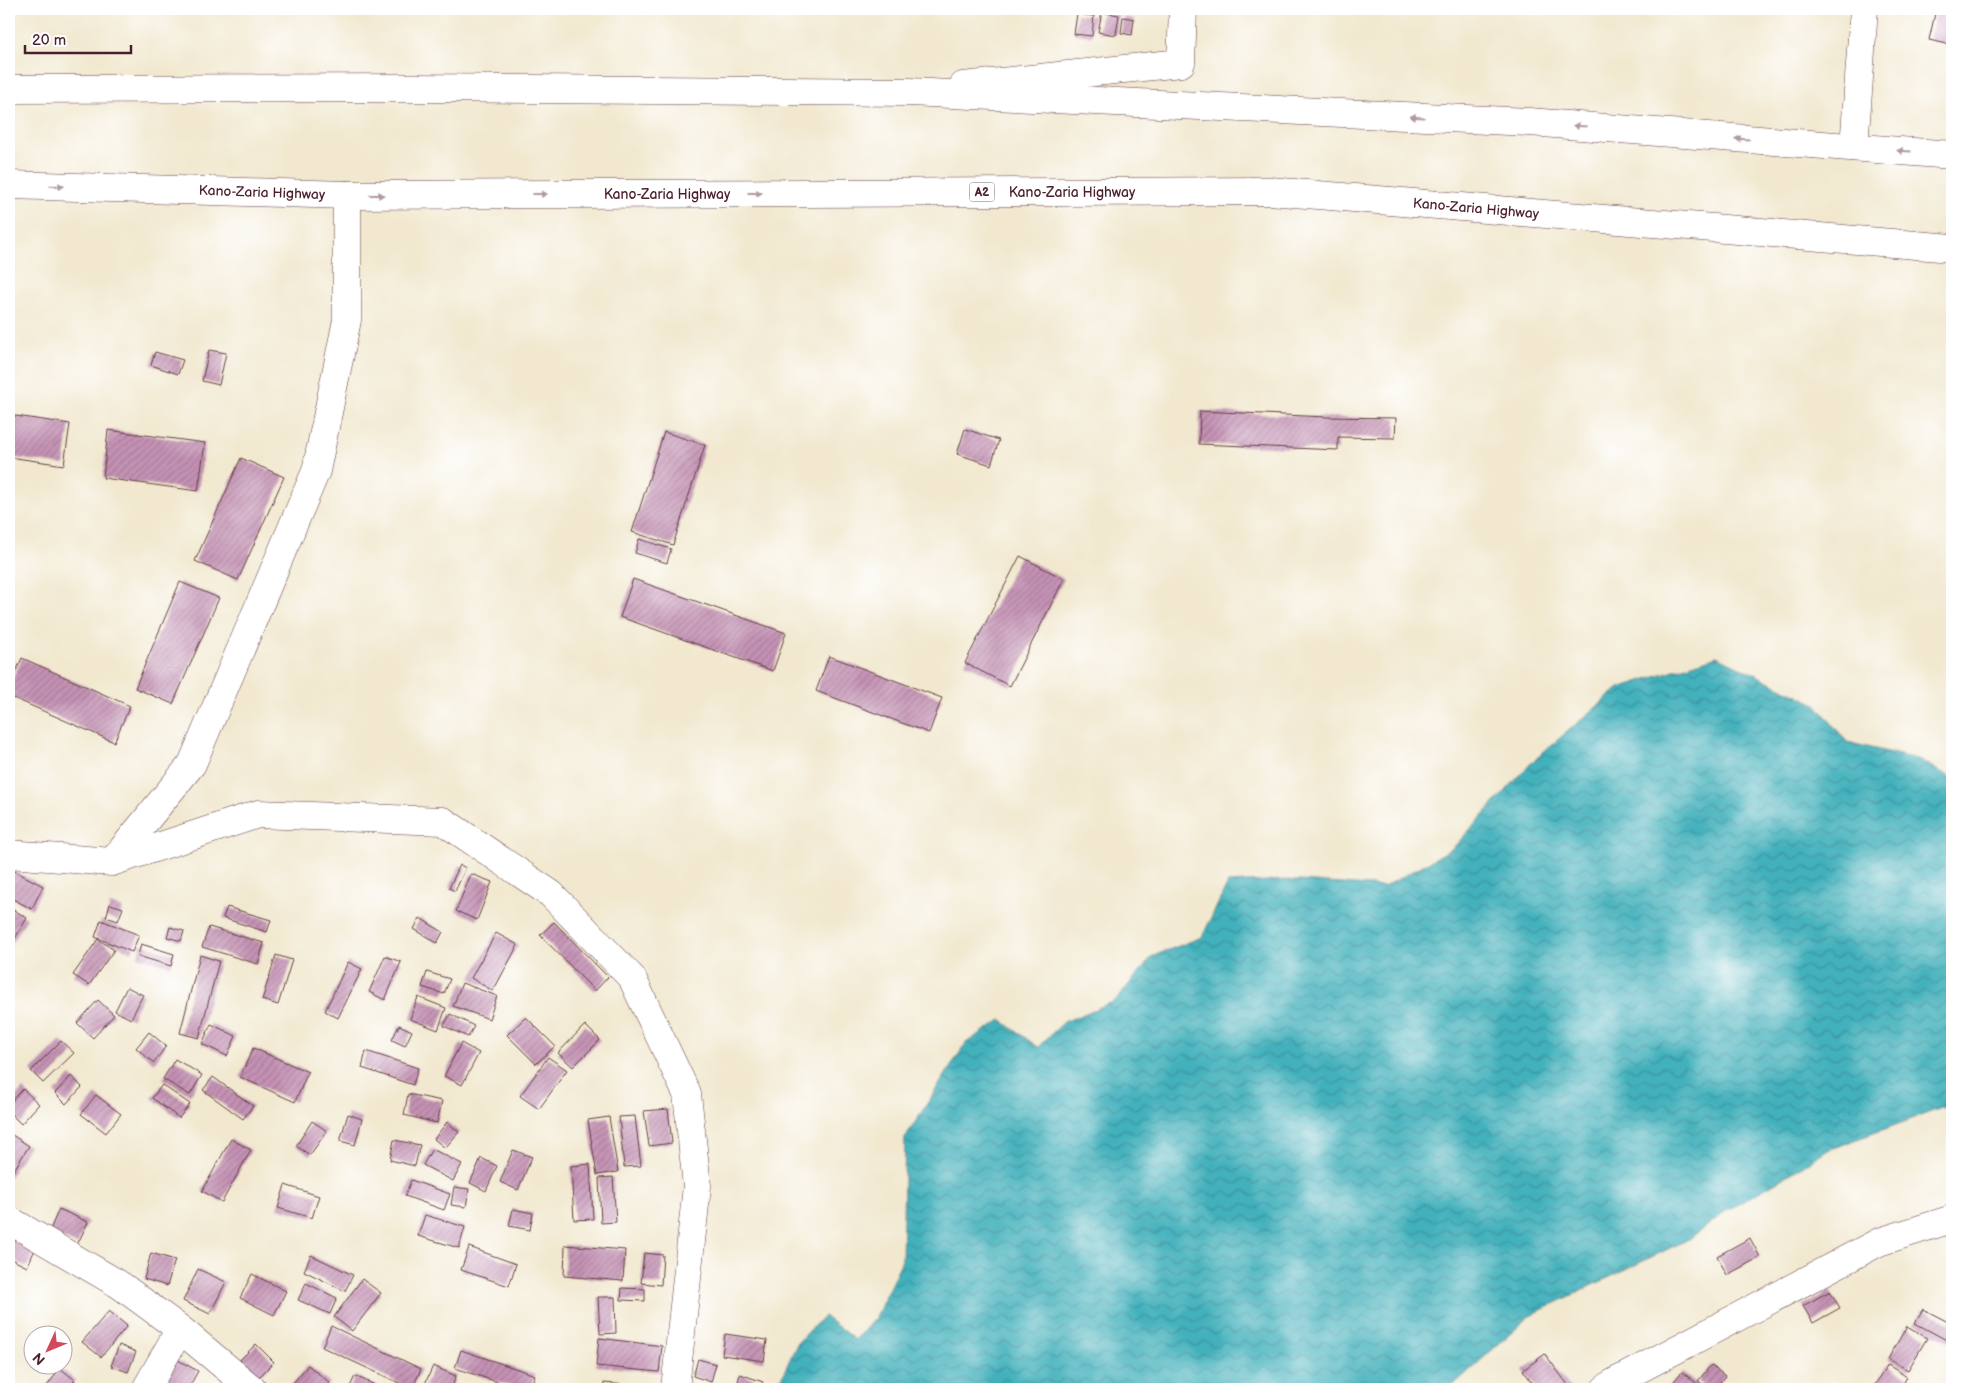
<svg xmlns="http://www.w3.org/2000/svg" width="1961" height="1398" viewBox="0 0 1961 1398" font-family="'Balsamiq Sans',sans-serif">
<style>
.water{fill:url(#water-waves);stroke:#466874}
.building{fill:url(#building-hatch)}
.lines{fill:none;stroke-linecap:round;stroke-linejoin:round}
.minor-casing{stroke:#633d44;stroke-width:29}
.trunk-casing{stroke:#633d44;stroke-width:29}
.minor{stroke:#fff;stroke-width:28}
.trunk{stroke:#fff;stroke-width:28}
.oneway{fill:#ae9aa0}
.labels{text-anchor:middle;stroke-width:4.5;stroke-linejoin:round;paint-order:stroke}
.shield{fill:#fff;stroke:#80626b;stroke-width:1}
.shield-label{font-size:12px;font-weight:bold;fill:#4a1f2b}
.street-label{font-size:14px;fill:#4a1f2b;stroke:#fff}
</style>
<defs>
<pattern id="water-waves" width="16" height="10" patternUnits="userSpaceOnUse" patternTransform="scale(1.25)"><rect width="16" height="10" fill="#42b1bc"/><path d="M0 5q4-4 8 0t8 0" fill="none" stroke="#398f99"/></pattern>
<pattern id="building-hatch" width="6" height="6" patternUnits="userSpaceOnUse" patternTransform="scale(1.25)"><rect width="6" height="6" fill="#c593b5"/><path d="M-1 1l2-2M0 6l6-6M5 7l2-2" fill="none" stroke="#a27793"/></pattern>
</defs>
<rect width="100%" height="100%" fill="#fff"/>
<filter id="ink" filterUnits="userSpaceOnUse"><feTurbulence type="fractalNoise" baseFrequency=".02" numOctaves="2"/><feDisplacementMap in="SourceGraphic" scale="10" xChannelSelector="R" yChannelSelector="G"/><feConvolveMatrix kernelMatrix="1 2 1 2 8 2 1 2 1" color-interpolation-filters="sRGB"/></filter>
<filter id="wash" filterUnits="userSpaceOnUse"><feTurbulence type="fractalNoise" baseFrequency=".0096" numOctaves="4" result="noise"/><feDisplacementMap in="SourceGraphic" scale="20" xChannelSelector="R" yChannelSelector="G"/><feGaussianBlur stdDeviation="1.12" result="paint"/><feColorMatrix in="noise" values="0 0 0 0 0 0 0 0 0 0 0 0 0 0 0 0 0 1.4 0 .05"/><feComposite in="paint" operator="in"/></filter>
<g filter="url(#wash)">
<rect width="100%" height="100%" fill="#f1e8cf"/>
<path class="water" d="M1717,656l99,48 31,38 73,18 32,18v328l-13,3 -114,42 -35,23 -64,37 -33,26 -162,78 -82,74h-673l22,-47 26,-26 31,24 21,-23 26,-57 3,-122 61,-95 35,-23 37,27 26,-25 51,-21 38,-45 49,-19 26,-54 58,-3 98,7 69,-39 82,-89 84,-71z"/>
<g id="blocks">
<path class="building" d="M1936,9h16v36l-23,-5z
M1102,12l17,3 -3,20 -18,-3z
M1077,14l17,2 -2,20 -18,-2z
M1123,17l11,2 -2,16 -11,-2z
M209,350l17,3 -7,32 -17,-4z
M155,352l28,8 -5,14 -27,-9z
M1200,411l126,6 70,1 -1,20 -57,-1v13l-139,-6z
M9,415l61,9 -6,41 -55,-8z
M965,429l34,11 -8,25 -34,-11z
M108,430l97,13 -7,48 -95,-13z
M664,432l41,13 -32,100 -41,-13z
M241,458l43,19 -46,103 -43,-19z
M639,539l32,10 -4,14 -32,-10z
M1020,556l44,23 -54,107 -45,-23z
M633,579l153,54 -13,38 -153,-54z
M180,582l39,16 -46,106 -38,-16z
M829,656l113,42 -13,35 -113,-42z
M22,658l108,48 -16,36 -105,-46v-9z
M460,865l6,3 -11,23 -6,-3z
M9,868l34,18 -11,23 -23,-12z
M471,874l21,8 -15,38 -21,-9z
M110,904l13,4 -5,13 -12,-4z
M9,907l18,11 -18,31z
M227,907l44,13 -4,12 -44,-14z
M420,918l23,14 -6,11 -23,-14z
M101,920l38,15 -7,17 -37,-15z
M554,922l54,55 -13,14 -55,-56z
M170,927l14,4 -3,10 -14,-4z
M209,927l55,16 -6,21 -56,-17z
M496,933l22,12 -25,46 -22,-13z
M98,939l16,11 -25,35 -16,-10z
M141,944l33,10 -3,12 -33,-10z
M200,955l19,6 -20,77 -19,-5z
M276,955l16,5 -14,45 -16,-5z
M385,956l16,6 -16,38 -16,-8z
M348,962l14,7 -24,49 -13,-7z
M427,972l23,7 -6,15 -22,-7z
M462,983l35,13 -8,23 -36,-13z
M127,987l16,8 -12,24 -16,-8z
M418,997l28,11 -8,22 -28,-11z
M98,1000l16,15 -21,23 -16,-15z
M450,1014l24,12 -6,11 -24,-11z
M526,1017l29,29 -19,18 -29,-29z
M211,1024l25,12 -9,20 -25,-12z
M399,1025l13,6 -7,15 -13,-6z
M585,1025l15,15 -27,27 -15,-14z
M149,1032l17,14 -12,17 -18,-15z
M61,1041l13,12 -31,30 -12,-12z
M461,1043l18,10 -17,32 -18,-9z
M253,1048l55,24 -13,30 -55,-25z
M366,1051l52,17 -5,17 -51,-17z
M548,1057l19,13 -28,39 -19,-13z
M175,1059l27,16 -12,20 -27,-16z
M71,1076l11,11 -16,17 -11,-11z
M213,1077l40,29 -10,13 -40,-29z
M162,1085l28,19 -11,14 -27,-20z
M23,1089l16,15 -18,20 -12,-12v-8z
M408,1094l34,7 -5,22 -33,-8z
M96,1095l25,19 -15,19 -25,-19z
M668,1109l4,34 -23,3 -5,-35z
M348,1114l14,5 -7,26 -15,-4z
M635,1116l6,50 -17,1 -5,-50z
M609,1117l9,55 -21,3 -9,-55z
M312,1121l15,10 -17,24 -14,-9z
M447,1122l12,10 -14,16 -11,-9z
M9,1133l20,13 -20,32z
M231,1139l20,11 -29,52 -20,-11z
M394,1140l26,5 -5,21 -25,-6z
M432,1149l30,15 -9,17 -30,-16z
M513,1150l19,7 -14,33 -18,-8z
M481,1158l16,8 -11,25 -16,-8z
M590,1164l3,55 -19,1 -3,-54z
M613,1177l3,45 -15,1 -2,-45z
M411,1180l39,14 -6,16 -39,-14z
M285,1185l34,11 -7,22 -34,-10z
M454,1187l15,2 -3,18 -15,-2z
M59,1209l29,13 -11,23 -28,-13z
M513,1209l20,4 -3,17 -21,-4z
M425,1215l40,12 -6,21 -41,-12z
M9,1231l28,14 -10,22 -18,-9z
M1750,1238l10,19 -33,18 -10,-19z
M565,1245l60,5 -2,31 -59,-5z
M469,1247l47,17 -7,22 -48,-16z
M151,1253l24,7 -8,26 -23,-7z
M644,1253l19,2 -2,30 -20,-2z
M311,1255l42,20 -8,16 -41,-20z
M198,1269l28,13 -16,32 -27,-13z
M252,1274l34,17 -12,24 -34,-17z
M362,1279l19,14 -29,38 -18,-14z
M306,1283l31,15 -7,16 -32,-14z
M622,1288l23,1v12l-24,-1z
M1830,1291l10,17 -27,15 -10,-17z
M598,1297h17l1,36 -16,1z
M1923,1309l29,15v19l-37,-20z
M109,1311l18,15 -26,31 -19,-15z
M331,1326l90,43 -9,20 -90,-42z
M1907,1326l20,12 -19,32 -20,-11z
M725,1334l42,6 -3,21 -42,-6z
M599,1338l63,8 -3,26 -63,-6z
M256,1344l18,18 -16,16 -18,-18z
M119,1345l17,7 -8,20 -17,-6z
M461,1350l74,25 -5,14h-11l-64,-21z
M1545,1354l26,35h-34l-14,-19z
M176,1359l22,12 -10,18h-28z
M698,1359l18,5 -5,18 -18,-6z
M308,1365l22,18 -6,6h-36z
M1711,1365l14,11 -11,13h-7l-9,-8z
M1888,1365l19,12 -7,12h-28z
M433,1366l23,10 -5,13h-19l-8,-3z
M60,1368l15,12 -7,9h-23z
M1682,1372l22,17 -36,-1z
M740,1374l23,8 -3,7h-24z
M355,1376l29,13h-35z
M604,1383l46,4 -1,2h-46z"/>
</g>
</g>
<g filter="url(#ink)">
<use href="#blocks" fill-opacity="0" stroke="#633d44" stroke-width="1"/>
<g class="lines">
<g class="minor-casing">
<path id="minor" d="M963,86l218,-23 2,-54
M1854,147l10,-138
M9,854l103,8 80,-98 124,-293 31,-151v-125
M112,862l146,-48 185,7 108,73 81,84 55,116 10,92 -22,203
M9,1220l111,65 60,44 72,60
M146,1389l34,-60
M1605,1389l8,-6 266,-141 73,-23"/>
</g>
<g class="trunk-casing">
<path id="trunk" d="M9,89l402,-1 498,4 620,30 423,33
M9,185l338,10 923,-4 682,57"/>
</g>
<use href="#minor" class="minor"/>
<use href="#trunk" class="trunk"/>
</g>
<defs><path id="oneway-solid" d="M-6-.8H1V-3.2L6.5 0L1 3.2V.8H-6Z" transform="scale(1.25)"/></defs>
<g class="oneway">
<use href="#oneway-solid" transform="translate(1417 117) rotate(-177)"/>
<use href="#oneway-solid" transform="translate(1580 126) rotate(-176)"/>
<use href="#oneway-solid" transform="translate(1742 139) rotate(-176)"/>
<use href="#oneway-solid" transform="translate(1904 151) rotate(-176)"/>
<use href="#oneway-solid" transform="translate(57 186) rotate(2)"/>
<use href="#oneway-solid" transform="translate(755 193)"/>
<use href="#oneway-solid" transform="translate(540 194)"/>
<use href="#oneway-solid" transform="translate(377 195)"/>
</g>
</g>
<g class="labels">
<rect class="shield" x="969.5" y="182.5" width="25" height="19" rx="4"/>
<g class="shield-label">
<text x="982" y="196">A2</text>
</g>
<g class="street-label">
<text transform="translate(262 192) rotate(2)" y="5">Kano-Zaria Highway</text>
<text x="1072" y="197">Kano-Zaria Highway</text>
<text x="667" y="199">Kano-Zaria Highway</text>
<text transform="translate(1476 208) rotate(5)" y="5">Kano-Zaria Highway</text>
</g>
</g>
<rect width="1961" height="1398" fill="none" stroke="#fff" stroke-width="30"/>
<g transform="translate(48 1350) rotate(226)"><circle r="24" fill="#ffffff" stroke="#b7a5aa"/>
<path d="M0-4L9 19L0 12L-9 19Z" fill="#d1495b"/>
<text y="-8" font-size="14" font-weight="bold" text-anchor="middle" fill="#4a1f2b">N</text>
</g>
<path d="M25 45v8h106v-8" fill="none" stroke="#4a1f2b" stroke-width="2.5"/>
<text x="32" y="45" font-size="15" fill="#4a1f2b" stroke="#ffffff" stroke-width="4" paint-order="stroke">20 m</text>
</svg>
